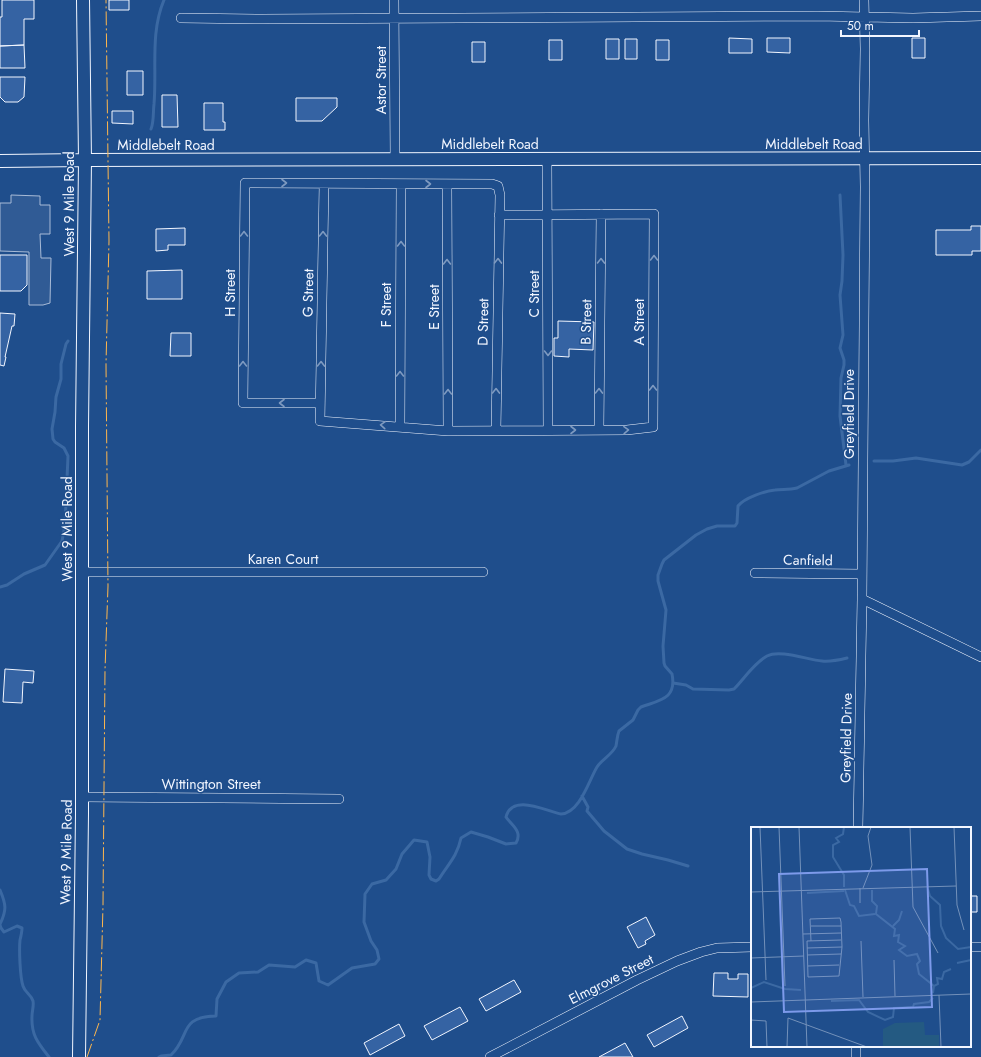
<svg xmlns="http://www.w3.org/2000/svg" width="981" height="1057" viewBox="0 0 981 1057" font-family="Jost,sans-serif">
<style>
.parking{fill:#305b95;stroke:#a8bbd7}
.lines{fill:none;stroke-linecap:round;stroke-linejoin:round}
.stream{stroke:#3b69a3;stroke-width:3}
.building{fill:#3563a3;stroke:#f2f6ff}
.minor-casing{stroke:#f2f6ff;stroke-width:10}
.tertiary-casing{stroke:#f2f6ff;stroke-width:14}
.minor{stroke:#1f4e8c;stroke-width:9}
.tertiary{stroke:#1f4e8c;stroke-width:12}
.power{stroke:#ffb74d;stroke-width:1;stroke-dasharray:14 3 2 3;stroke-linecap:butt}
.oneway{stroke:#7e9ac0}
.labels{text-anchor:middle;stroke-width:3;stroke-linejoin:round;paint-order:stroke}
.street-label{font-size:14px;fill:#f2f6ff;stroke:#1f4e8c}
.inset-river{fill:none;stroke:#3b69a3;stroke-width:2}
.inset-road{fill:none;stroke:#7391ba;stroke-width:1}
.view{fill:#7d9aea;fill-opacity:0.15;stroke:#7d9aea;stroke-width:2}
.inset-edge{fill:none;stroke:#f2f6ff;stroke-width:2}
</style>
<rect width="100%" height="100%" fill="#1f4e8c"/>
<path class="parking" d="M11,195l29,1v9h10v29h-10l1,24h10l-1,45 -7,2h-14v-53l-29,-1v-48h11z"/>
<g class="lines">
<path class="stream" d="M151,129c3,-7 2,-17 3,-25 3,-35 -4,-71 10,-104
M840,195l3,60 -1,26 -2,14 3,40 -3,13 4,12v5l-3,13 -1,38 6,49
M874,461h19l23,-3 46,7 7,-3 12,-12
M0,587l7,-2 17,-11 21,-9 17,-24 3,-16 3,-69 -4,-8 -9,-6 -2,-3 -1,-10 3,-17 1,-15 5,-18v-15l5,-20 2,-3
M673,683l13,2 7,4 36,1 5,-1c10,-10 20,-26 33,-33 13,-7 41,4 55,5 9,1 17,-1 25,-3
M582,796l6,11 -1,4 17,20 23,18 15,5 26,6 20,6
M0,890c6,14 7,20 0,34
M0,925l1,3 3,4 13,-6 5,2c0,4 -1,8 -2,12 -1,10 0,37 3,46 2,7 8,8 10,15 1,5 -1,10 -1,15 -1,19 6,27 17,41
M159,1057l2,-1 10,-1c20,-19 7,-38 45,-39l1,-17 9,-17 13,-9 19,-1 11,-7 26,2 11,-7 10,3 3,18 9,4 24,-17 23,-4 4,-5 -2,-9 -6,-9 -7,-19 1,-28 7,-10 14,-4 10,-11 6,-15 12,-14 13,2 3,15 -1,18 2,4 5,2 3,-2c9,-15 18,-22 22,-41l10,-6 17,5 18,7 10,-1c7,-12 -5,-18 -10,-26 6,-24 40,-6 55,-3 19,-1 28,-34 36,-47 5,-8 15,-12 19,-21 1,-5 1,-10 3,-15l14,-11 5,-10 3,-3c19,-7 36,-8 31,-33l-7,-8 -1,-3 -1,-17 3,-36 -8,-29v-6l4,-11 2,-4 32,-25 11,-6 10,-3h18l2,-3 1,-17c6,-8 27,-15 37,-16 7,-1 14,0 22,-2l32,-17 20,-6"/>
</g>
<path class="building" d="M2,0h32v19h-10v26l-24,1v-29h2z
M109,0h20v10h-20z
M729,38l23,1v14h-23z
M767,38h23v15l-23,-1z
M912,38h13v20h-13z
M606,39h13v20h-13z
M625,39h12v20h-12z
M549,40h13v20h-13z
M656,40h13v20h-13z
M472,42h13v20h-13z
M24,45l1,23h-25v-22z
M127,71h16v24h-16z
M0,77h25l-1,20 -6,5h-13l-5,-5z
M162,95h15l1,32h-16z
M296,98h41v9l-15,14h-26z
M204,103h19v19h2v8h-21z
M112,111h21v13l-21,-1z
M971,226h10v25h-9v4h-36v-25h35z
M185,228v17h-17v5l-12,1v-22z
M0,255h27v30l-6,6h-21z
M182,270v29h-35v-28z
M0,313l15,1 -1,12h-2l-7,31h1l-2,9 -4,-1z
M558,321l36,1 -1,28 -24,-1v8l-15,-1v-18h4z
M171,333h20v23h-21z
M5,669l29,2 -1,12 -10,-1 -1,21 -19,-1z
M970,896h7v16h-7z
M646,917l9,18 -10,6 1,3 -8,4 -11,-21z
M714,973h14v6h10v-5h10v23l-35,-1z
M514,980l7,12 -35,19 -7,-12z
M460,1007l8,14 -36,19 -8,-14z
M682,1016l6,12 -34,19 -7,-12z
M399,1024l6,12 -35,19 -6,-12z
M625,1043l8,14h-34z"/>
<g class="lines">
<g class="minor-casing">
<path id="minor" d="M394,0l1,160
M181,18l81,1 556,-3 95,2 68,-2
M547,159l1,271
M324,184l-4,237 128,10 179,-1 26,-3 1,-213 -155,1
M447,184l1,247
M320,403h-77l2,-220 247,1 6,2 2,9 -4,235
M400,427l1,-243
M599,430l2,-216
M83,572h400
M755,573l107,1
M862,599l119,58
M82,797l257,2
M858,828l4,-229 3,-412 -1,-67 1,-71 -1,-49
M970,947h11
M490,1057l147,-77 40,-19 24,-9 16,-4 35,-1
M856,1057v-11"/>
</g>
<g class="tertiary-casing">
<path id="tertiary" d="M0,161l85,-1 896,-2
M79,1057l3,-243v-387l3,-267 -2,-160"/>
</g>
<use href="#minor" class="minor"/>
<use href="#tertiary" class="tertiary"/>
<path class="power" d="M87,1057l13,-37 3,-115 2,-235 3,-84 -2,-222 3,-123 -3,-241"/>
</g>
<defs><path id="oneway-chevron" d="M-2-3.5L2.5 0L-2 3.5" fill="none" stroke-width="1.6" stroke-linecap="round" stroke-linejoin="round"/></defs>
<g class="oneway">
<use href="#oneway-chevron" transform="translate(284 183)"/>
<use href="#oneway-chevron" transform="translate(428 184)"/>
<use href="#oneway-chevron" transform="translate(244 234) rotate(-90)"/>
<use href="#oneway-chevron" transform="translate(323 234) rotate(-89)"/>
<use href="#oneway-chevron" transform="translate(401 244) rotate(-90)"/>
<use href="#oneway-chevron" transform="translate(654 258) rotate(-90)"/>
<use href="#oneway-chevron" transform="translate(498 261) rotate(-89)"/>
<use href="#oneway-chevron" transform="translate(601 261) rotate(-89)"/>
<use href="#oneway-chevron" transform="translate(447 262) rotate(-90)"/>
<use href="#oneway-chevron" transform="translate(548 353) rotate(90)"/>
<use href="#oneway-chevron" transform="translate(243 364) rotate(-90)"/>
<use href="#oneway-chevron" transform="translate(321 364) rotate(-89)"/>
<use href="#oneway-chevron" transform="translate(400 374) rotate(-90)"/>
<use href="#oneway-chevron" transform="translate(653 388) rotate(-90)"/>
<use href="#oneway-chevron" transform="translate(496 391) rotate(-89)"/>
<use href="#oneway-chevron" transform="translate(599 391) rotate(-89)"/>
<use href="#oneway-chevron" transform="translate(448 392) rotate(-90)"/>
<use href="#oneway-chevron" transform="translate(282 403) rotate(180)"/>
<use href="#oneway-chevron" transform="translate(383 425) rotate(-176)"/>
<use href="#oneway-chevron" transform="translate(573 430)"/>
<use href="#oneway-chevron" transform="translate(626 430) rotate(-2)"/>
</g>
<g class="labels">
<g class="street-label">
<text transform="translate(381 80) rotate(-90)" y="5">Astor Street</text>
<text x="490" y="149">Middlebelt Road</text>
<text x="814" y="149">Middlebelt Road</text>
<text x="166" y="150">Middlebelt Road</text>
<text transform="translate(69 204) rotate(-90)" y="5">West 9 Mile Road</text>
<text transform="translate(230 293) rotate(-90)" y="5">H Street</text>
<text transform="translate(308 293) rotate(-89)" y="5">G Street</text>
<text transform="translate(534 294) rotate(-90)" y="5">C Street</text>
<text transform="translate(386 305) rotate(-90)" y="5">F Street</text>
<text transform="translate(434 307) rotate(-90)" y="5">E Street</text>
<text transform="translate(483 322) rotate(-89)" y="5">D Street</text>
<text transform="translate(586 322) rotate(-89)" y="5">B Street</text>
<text transform="translate(639 322) rotate(-90)" y="5">A Street</text>
<text transform="translate(849 414) rotate(-90)" y="5">Greyfield Drive</text>
<text transform="translate(67 529) rotate(-90)" y="5">West 9 Mile Road</text>
<text x="283" y="564">Karen Court</text>
<text transform="translate(808 560) rotate(1)" y="5">Canfield</text>
<text transform="translate(846 738) rotate(-89)" y="5">Greyfield Drive</text>
<text x="211" y="789">Wittington Street</text>
<text transform="translate(66 852) rotate(-89)" y="5">West 9 Mile Road</text>
<text transform="translate(611 979) rotate(-27)" y="5">Elmgrove Street</text>
</g>
</g>
<g transform="translate(751 827)">
<rect width="220" height="220" fill="#1f4e8c"/>
<path d="M173,195l1,13h14v12h-56v-18l12,-6z" fill="#245a82"/>
<path class="inset-river" d="M93,60v-12l-11,-18v-12l6,-3 -3,-4 7,-4 1,-7M177,62l2,7 10,9 1,21 5,12 12,11 13,-2M94,63l5,15 4,1 5,10 16,-2M121,63v11l5,5 -1,8 19,15 -1,7 5,-1 -1,7 7,4 -6,4 8,6 10,-2 3,7 -3,3 2,10 15,12 -1,7M56,66l37,-2M142,99l6,-6 3,-9M206,136l14,-3M183,159l4,-2 -1,-6 5,1 2,-7 7,-3M0,161l13,-6 21,7 16,1M80,174l28,-1 9,12 17,8 8,-3 1,-9 19,-1 1,-3 15,-2 4,-4"/>
<path class="inset-road" d="M9,0l6,153M28,0l6,159M48,0l8,220M159,0l3,80 25,46M203,0l3,78 7,25M109,61v15M112,61l9,-23 -4,-29 3,-9M0,65l205,-6M60,99h30M52,107l38,-1M60,114l-1,-22 30,-1 1,4 1,25 -3,29 -31,1 -1,-36 34,-1M110,114l2,56M56,121l35,-1M56,128l34,-1M0,131l53,-2M143,133l1,36M57,139l31,-1M188,168l2,52M0,175l220,-8M0,193l15,1 1,26M36,220l1,-29 79,29"/>
<path class="view" d="M176,42l5,138 -148,5 -5,-138z"/>
<rect width="220" height="220" class="inset-edge"/>
</g>
<path d="M841 30v6h78v-6" fill="none" stroke="#f2f6ff" stroke-width="2"/>
<text x="847" y="30" font-size="12" fill="#f2f6ff" stroke="#1f4e8c" stroke-width="3" paint-order="stroke">50 m</text>
</svg>
